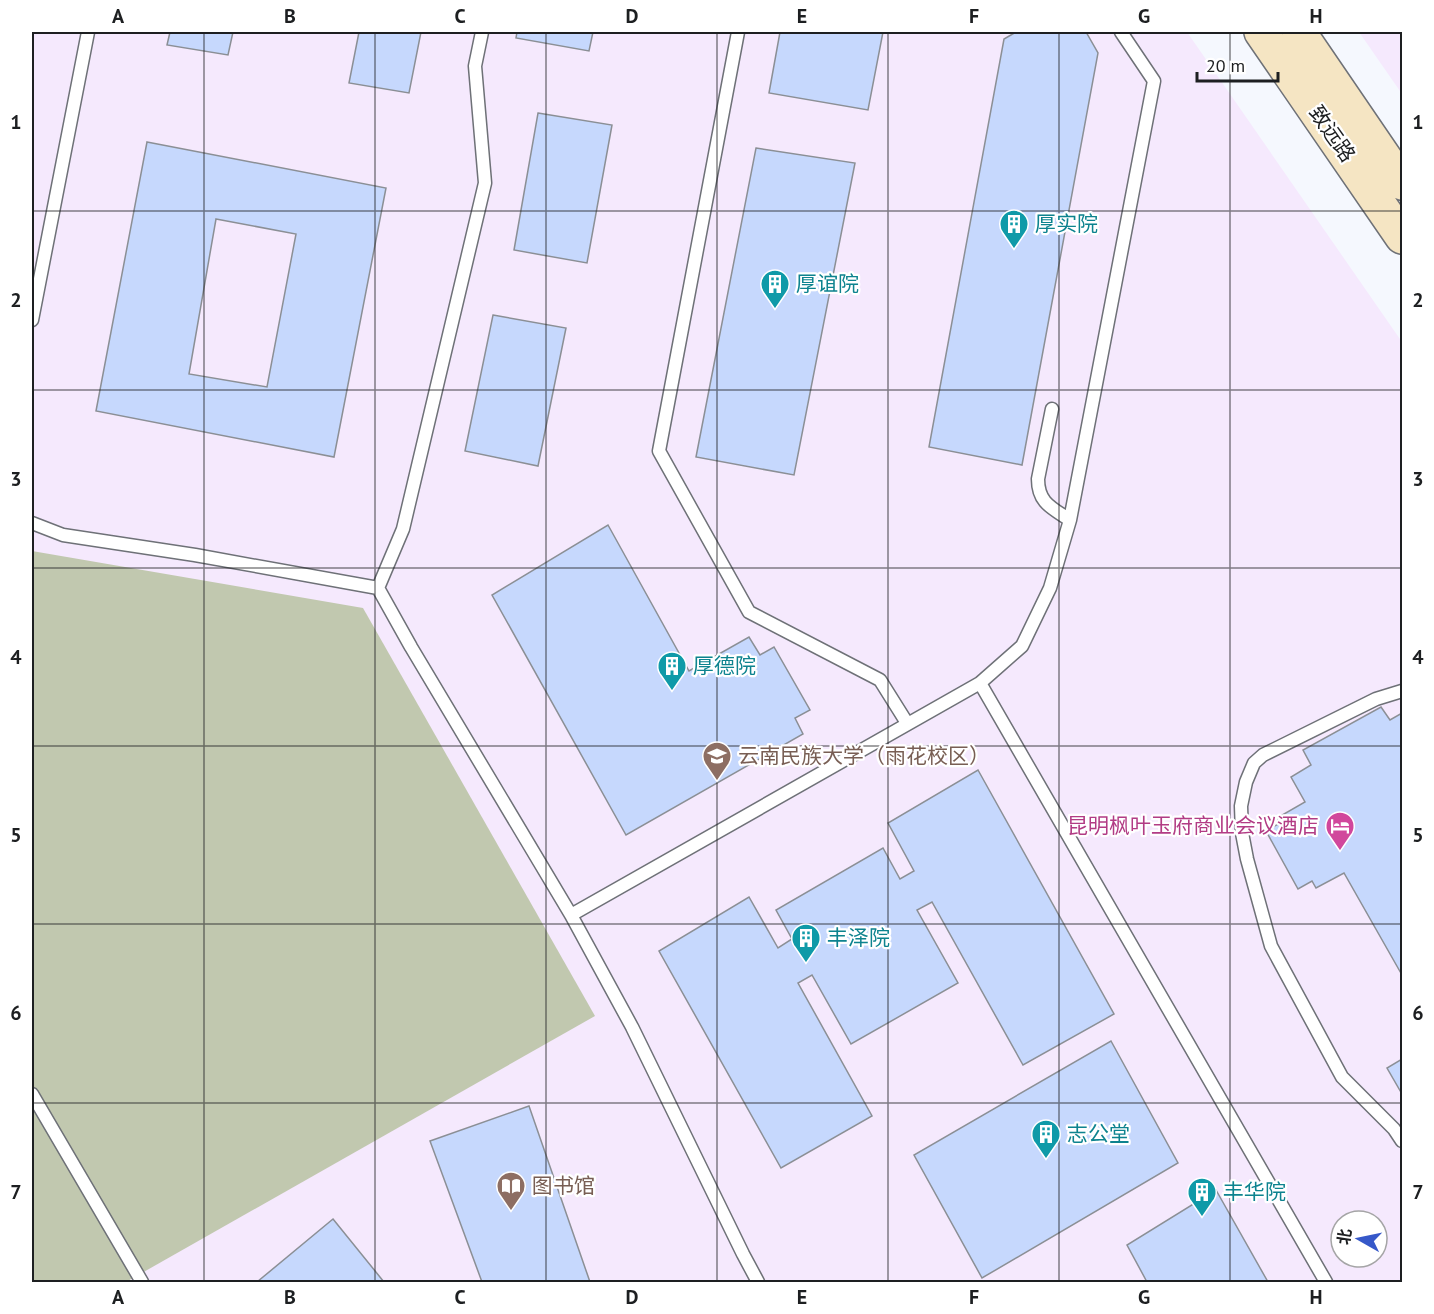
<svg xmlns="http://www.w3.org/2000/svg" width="1434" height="1314" viewBox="0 0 1434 1314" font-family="'PT Sans','Noto Sans SC',sans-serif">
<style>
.education{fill:#f5e9fd;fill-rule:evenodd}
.green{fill:#c1c8af}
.building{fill:#c6d8fd;stroke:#8b8f95;stroke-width:1.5;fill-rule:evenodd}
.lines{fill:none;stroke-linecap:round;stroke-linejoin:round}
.lane-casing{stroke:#6e7177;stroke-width:15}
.secondary-casing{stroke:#6e7177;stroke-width:36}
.lane{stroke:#fff;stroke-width:12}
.secondary{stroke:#f5e5c3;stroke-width:33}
.grid{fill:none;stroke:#1d1f21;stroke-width:1.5;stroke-opacity:0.55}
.labels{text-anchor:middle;stroke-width:4.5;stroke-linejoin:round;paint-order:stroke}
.street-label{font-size:21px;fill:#1d1f21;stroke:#fff}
.culture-label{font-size:21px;fill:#0d838f;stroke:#fff;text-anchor:start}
.education-label{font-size:21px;fill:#785e54;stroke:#fff;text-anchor:start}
.hotel-label{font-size:21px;fill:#b23c85;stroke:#fff;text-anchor:end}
.neatline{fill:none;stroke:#1d1f21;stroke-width:2}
.grid-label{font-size:20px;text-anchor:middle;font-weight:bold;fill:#1d1f21}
</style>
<rect width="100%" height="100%" fill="#f5f8fe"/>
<path class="education" d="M32,32h1155l215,310v940h-1370zM1341,1221h36v36h-36z
M1359,32h43v62z"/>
<path class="green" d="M32,551l331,57 232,408 -469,266h-94z"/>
<path class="building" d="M170,32h63l-5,23 -61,-10z
M359,32h62l-12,61 -60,-10z
M517,32h76l-4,19 -73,-13z
M780,32h103l-15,78 -99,-17z
M1016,32h70l12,21 -76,412 -93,-18 75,-408z
M538,113l74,12 -25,138 -73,-13z
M147,142l239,46 -52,269 -238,-46zM216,219l80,15 -29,153 -78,-13z
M756,148l99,15 -61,312 -98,-18z
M493,315l73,13 -28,138 -73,-15z
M608,525l81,146 60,-34 11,18 14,-8 36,63 -15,8 8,16 -177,101 -134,-240z
M1381,707l9,13 12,-7v262l-58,-102 -28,15 -4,-7 -14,8 -32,-58 14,-8 -3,-5 28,-16 -14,-25 20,-12 -8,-15z
M978,770l136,244 -91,51 -91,-163 -15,8 41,73 -107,61 -39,-69 -14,8 74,133 -91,52 -122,-217 90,-54 29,51 14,-9 -16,-29 107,-62 17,31 14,-8 -26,-48z
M1111,1041l67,122 -196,115 -68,-123z
M1402,1059v35l-15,-26z
M529,1106l61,176h-108l-52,-141z
M1216,1190l52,92h-121l-20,-37z
M333,1219l51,63h-127z"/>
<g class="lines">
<g class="lane-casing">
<path id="lane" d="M738,32l-79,419 90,161 131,68 27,43
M32,320l56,-288
M1052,409l-14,70c0,24 14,29 32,41
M32,523l31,12 132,20 183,33 33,59 160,268 61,112 111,227 15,28
M378,588l25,-59 82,-346 -10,-117 7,-34
M980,683l42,-37 28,-58 20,-68 84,-439 -33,-49
M1402,691l-26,8 -113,56 -9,8 -8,19 -5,24 1,27 5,26 24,87 71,131 52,52 8,12
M571,915l409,-232 346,599
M32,1094l110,188"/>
</g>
<g class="secondary-casing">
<path id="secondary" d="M1261,32l141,205
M1299,32l103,151"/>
</g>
<use href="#lane" class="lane"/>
<use href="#secondary" class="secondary"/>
</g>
<path class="grid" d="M204,32v1250M375,32v1250M546,32v1250M717,32v1250M888,32v1250M1059,32v1250M1230,32v1250M32,211h1370M32,390h1370M32,568h1370M32,746h1370M32,924h1370M32,1103h1370"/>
<defs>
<g id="building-pin" transform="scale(1.5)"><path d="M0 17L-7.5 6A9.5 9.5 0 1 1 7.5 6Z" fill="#0f9aa8" stroke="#fff"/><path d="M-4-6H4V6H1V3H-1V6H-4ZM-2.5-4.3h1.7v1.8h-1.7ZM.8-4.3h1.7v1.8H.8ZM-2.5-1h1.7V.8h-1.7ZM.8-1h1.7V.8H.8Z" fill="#fff"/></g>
<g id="university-pin" transform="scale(1.5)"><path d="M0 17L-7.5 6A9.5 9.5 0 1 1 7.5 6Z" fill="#8d6e63" stroke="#fff"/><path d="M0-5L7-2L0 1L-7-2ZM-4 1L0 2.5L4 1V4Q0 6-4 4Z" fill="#fff"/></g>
<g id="hotel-pin" transform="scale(1.5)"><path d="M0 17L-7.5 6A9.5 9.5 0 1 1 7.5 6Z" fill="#d1479c" stroke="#fff"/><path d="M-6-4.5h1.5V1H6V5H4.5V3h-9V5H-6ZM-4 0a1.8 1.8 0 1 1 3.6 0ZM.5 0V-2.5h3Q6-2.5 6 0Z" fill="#fff"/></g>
<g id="library-pin" transform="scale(1.5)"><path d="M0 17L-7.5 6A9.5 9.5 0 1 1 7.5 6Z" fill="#8d6e63" stroke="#fff"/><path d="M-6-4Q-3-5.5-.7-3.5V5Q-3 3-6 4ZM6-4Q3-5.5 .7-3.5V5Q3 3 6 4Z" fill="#fff"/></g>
</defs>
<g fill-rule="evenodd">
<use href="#building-pin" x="1014" y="224"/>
<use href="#building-pin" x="775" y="284"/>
<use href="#building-pin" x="672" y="666"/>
<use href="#university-pin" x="717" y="756"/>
<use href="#hotel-pin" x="1340" y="826"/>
<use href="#building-pin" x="806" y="938"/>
<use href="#building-pin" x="1046" y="1134"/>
<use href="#library-pin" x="511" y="1186"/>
<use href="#building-pin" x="1202" y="1192"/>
</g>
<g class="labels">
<g class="street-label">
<text transform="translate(1332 134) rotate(55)" y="7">致远路</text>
</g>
<g class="culture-label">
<text x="1035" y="231">厚实院</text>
<text x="796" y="291">厚谊院</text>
<text x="693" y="673">厚德院</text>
<text x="827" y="945">丰泽院</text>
<text x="1067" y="1141">志公堂</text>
<text x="1223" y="1199">丰华院</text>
</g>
<g class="education-label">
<text x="738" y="763">云南民族大学（雨花校区）</text>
<text x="532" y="1193">图书馆</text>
</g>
<g class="hotel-label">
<text x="1319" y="833">昆明枫叶玉府商业会议酒店</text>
</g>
</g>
<rect width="1434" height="1314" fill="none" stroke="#ffffff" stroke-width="66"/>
<g transform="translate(1359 1239) rotate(279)"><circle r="28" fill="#ffffff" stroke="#a5a5a6" stroke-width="1.5"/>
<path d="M0-4.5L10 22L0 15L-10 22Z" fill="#3658c9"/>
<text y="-9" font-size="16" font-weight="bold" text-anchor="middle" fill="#1d1f21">北</text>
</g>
<path d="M1197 72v9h81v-9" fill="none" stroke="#1d1f21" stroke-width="3"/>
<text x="1206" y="72" font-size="18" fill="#1d1f21" stroke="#ffffff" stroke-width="4.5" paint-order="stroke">20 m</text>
<rect x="33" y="33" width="1368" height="1248" class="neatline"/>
<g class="grid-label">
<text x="118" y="23">A</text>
<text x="290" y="23">B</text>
<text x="460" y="23">C</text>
<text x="632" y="23">D</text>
<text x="802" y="23">E</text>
<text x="974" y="23">F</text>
<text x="1144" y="23">G</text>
<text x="1316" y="23">H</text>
<text x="16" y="129">1</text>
<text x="1418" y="129">1</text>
<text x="16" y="307">2</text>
<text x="1418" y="307">2</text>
<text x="16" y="486">3</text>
<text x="1418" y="486">3</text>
<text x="16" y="664">4</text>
<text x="1418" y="664">4</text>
<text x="16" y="842">5</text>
<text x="1418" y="842">5</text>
<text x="16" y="1020">6</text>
<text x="1418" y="1020">6</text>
<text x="16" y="1199">7</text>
<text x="1418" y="1199">7</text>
<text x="118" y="1304">A</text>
<text x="290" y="1304">B</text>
<text x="460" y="1304">C</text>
<text x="632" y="1304">D</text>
<text x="802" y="1304">E</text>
<text x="974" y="1304">F</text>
<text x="1144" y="1304">G</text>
<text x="1316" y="1304">H</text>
</g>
</svg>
